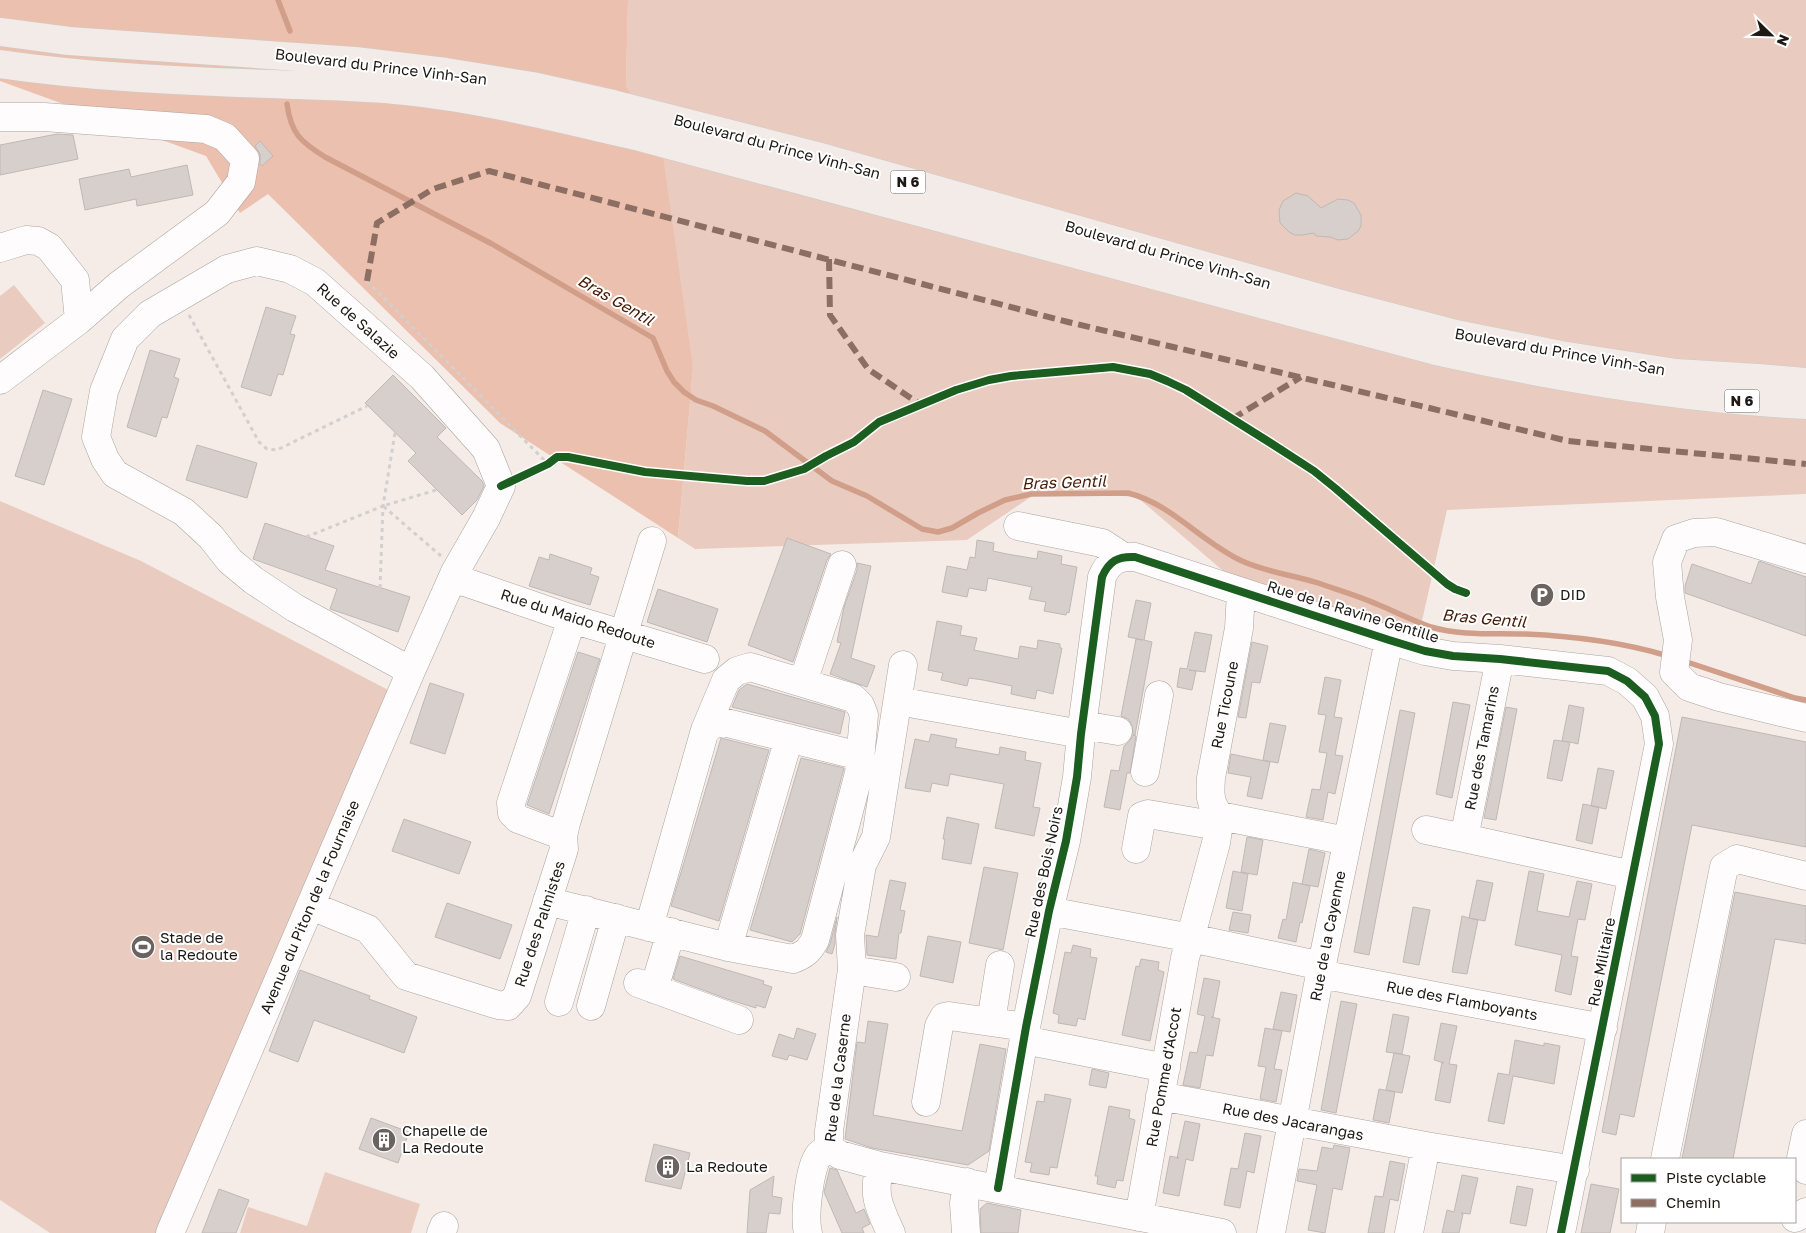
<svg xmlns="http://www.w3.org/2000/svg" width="1806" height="1233" viewBox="0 0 1806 1233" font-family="'Golos Text',sans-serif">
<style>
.green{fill:#e9ccbf}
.forest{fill:#ecc0ae}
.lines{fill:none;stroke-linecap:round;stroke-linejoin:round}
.stream{stroke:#d09e89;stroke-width:5.5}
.building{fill:#d7cfcc;stroke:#bfb8b5}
.minor-casing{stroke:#aaa3a0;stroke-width:29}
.major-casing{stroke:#cecac8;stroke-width:29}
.path{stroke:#d2cfce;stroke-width:3;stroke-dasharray:4 4;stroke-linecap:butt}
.minor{stroke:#fefcfc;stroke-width:28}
.major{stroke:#f3ebe7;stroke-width:28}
.quiet{stroke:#8d6e63;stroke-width:6;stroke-dasharray:12 6;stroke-linecap:butt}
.cycleway-casing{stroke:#fff;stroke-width:11}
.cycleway{stroke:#1b5e20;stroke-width:8}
.labels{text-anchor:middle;stroke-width:4;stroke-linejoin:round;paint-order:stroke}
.shield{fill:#fff;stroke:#625e5c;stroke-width:1}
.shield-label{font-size:14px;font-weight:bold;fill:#1f1916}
.street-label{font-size:15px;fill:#1f1916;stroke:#fff}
.poi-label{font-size:15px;fill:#1f1916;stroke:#fff;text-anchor:start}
.water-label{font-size:16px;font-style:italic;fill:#481b07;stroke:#fff}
</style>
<rect width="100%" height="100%" fill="#f5ece8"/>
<path class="green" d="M628,0h1178v494l-359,16 -30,133 -140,-26 -140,-120 -96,-7 -74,50 -272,9 -17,-11 15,-170 -67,-282z
M14,285l31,38 -45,36v-63z
M0,501l141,60 253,132 -230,540h-114l-50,-33z
M325,1172l95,32 -9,29h-171l8,-26 59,19z"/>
<path class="forest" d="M0,0h628l-2,86 36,63 31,219 -15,170 -178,-115 -232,-229 -28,19 -34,-57 -206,-75z"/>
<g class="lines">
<path class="stream" d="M278,0l12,31
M287,104c4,30 14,38 38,53l167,87 161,94 14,33 7,11 10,10 12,8 17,6 52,25 67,50 35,15 55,33 16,3 14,-4 26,-15 27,-13 26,-6 97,-1c44,11 73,49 114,68 24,11 51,14 76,22 20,7 41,13 61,22 17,7 34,16 52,22 30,9 64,6 94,7 48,2 97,8 143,22
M1684,661l111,37 11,2"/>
</g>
<path class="building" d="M57,134l16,1 5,24 -78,16v-30z
M260,141l13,15 -11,10 -2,-2v-10l-5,-8z
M187,165l6,30 -56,11 -1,-7 -51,11 -6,-31 50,-10 2,8z
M1296,193l12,3 13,12 17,-9 10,1 6,3 7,12v11l-3,5 -10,8 -10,1 -8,-3 -14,-1 -2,-3 -12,2h-7l-6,-3 -9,-9 -1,-13 4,-9z
M266,307l30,9 -6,18 5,1 -12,40 -5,-1 -7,22 -30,-9z
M150,350l30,9 -6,18 5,2 -12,39 -5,-1 -6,20 -29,-10z
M393,375l53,53 -9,9 45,44 2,5 -7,14 -15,15 -54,-54 8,-8 -51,-50z
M43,390l29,9 -28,86 -29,-9z
M197,445l60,18 -10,35 -61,-18z
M265,523l69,23 -9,24 85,27 -12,35 -68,-23 7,-20 -84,-30z
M787,538l44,16 -4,6 -34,102 -45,-17z
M977,540l17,3 -1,8 14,3 30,5 1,-8 24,5 -1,8 16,3 -8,46 -2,-1 -1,3 -22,-4 2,-9 -17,-3 3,-12 -44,-9 -2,13 -17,-3 -2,9 -25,-5 5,-26 20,4 3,-13 5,1z
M550,554l42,14 -2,6 9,3 -9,28 -61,-19 10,-29 10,3z
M1759,561l47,16v59l-121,-43v-7l7,-22 59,20z
M857,563l14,3 -20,92 24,8 -8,21 -37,-13 11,-31 -4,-1 7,-35 13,-37z
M658,589l60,20 -11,33 -60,-20z
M1136,600l15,3 -7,37 8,2 -17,93h-2l-1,-10 -4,-6 -7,-3 15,-77 7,1 -15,-3z
M937,621l25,5 -2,9 17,3 -3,12 44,9 2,-13 17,3 1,-9 22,4v4h2l-9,46 -16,-4 -2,9 -24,-5 1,-8 -29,-6 -14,-2 -2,8 -26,-6 2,-7 -15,-3z
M1195,632l17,3 -7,37 -16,-2 7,1 -4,19 -15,-3 3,-19 7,1z
M1252,642l16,4 -8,37 -8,-1 -6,36 -8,-1z
M578,652l22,7 -51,155 -22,-9z
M1325,677l16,3 -7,37 8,1 -7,37 8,1 -8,38 -7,-2 -5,28 -17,-3 6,-28 8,1 7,-37 -8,-1 7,-37 -8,-1z
M430,683l34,11 -19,60 -35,-11z
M747,684l98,28 -5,22 -108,-27 7,-17z
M1453,702l17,3 -18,93 -16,-4z
M1569,705l15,3 -6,36 -8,-2 -8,39 -15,-3 7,-38 15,2 -7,-1z
M1506,707l11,2 -21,111 -12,-2z
M1400,710l15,3 -46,242 -15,-3z
M1682,717l124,25v105l-114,-22 -58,292 -14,-3 -4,21 -14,-3z
M1270,723l16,3 -8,37 -15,-3z
M931,734l26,5 -2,8 28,5 16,3 1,-8 26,5 -1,8 16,3 -8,44 7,1 -6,28 -39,-8 9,-44 -54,-10 -2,12 -16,-3 -2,9 -25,-4 10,-49 14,3z
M1133,735l3,1 -6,37h-3l-7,37 -16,-3 7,-37 8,1 5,-25 6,-5z
M721,738l48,12 -50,171 -48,-15z
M1231,754l39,8 -8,37 -15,-3 4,-19 -23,-4z
M801,758l43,10 -44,166 -8,8 -42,-12z
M1598,768l16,3 -8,38 -15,-3z
M1583,804l16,3 -7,37 -16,-4z
M947,817l32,7 -8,40 -29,-5 3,-20h-2z
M404,819l67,23 -12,32 -67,-23z
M1247,837l16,3 -6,35 -16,-3z
M1309,849l16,4 -7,34 -16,-3z
M984,867l34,6 -15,77 -34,-7z
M1233,871l15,3 -6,37 -16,-3z
M1529,871l15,3 -7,37 32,6 8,-36 15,3 -7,36 -7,-1 -7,37 7,1 -7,38 -16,-4 7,-36 -47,-10z
M890,880l16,3 -6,27 5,1 -4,22h-2l-3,26 -29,-4 -1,-20 12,2z
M1477,880l16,3 -8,38 -16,-3 9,2 -11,54 -15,-2 10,-56 7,2z
M1293,882l17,4 -8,37 -2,-1 -4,20 -18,-4 5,-19 3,1z
M1735,892l71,14v38l-31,-5 -42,220h-51z
M447,903l65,22 -12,34 -65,-22z
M1413,907l17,3 -11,55 -16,-3z
M1233,912l18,3 -3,18 -19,-3z
M837,917l-2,16v11l-3,10 -6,-2 4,-8z
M928,936l33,6 -8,41 -33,-7z
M1073,945l18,4 -1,8 7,1 -12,62 -7,-2 -2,8 -18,-3 1,-8 -6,-2 12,-61 6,1z
M680,956l84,25 -1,3 9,3 -7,21 -9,-3v3l-29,-9 -54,-20z
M1141,959l18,3 -1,8 6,2 -14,69 -28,-6 14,-69 3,1z
M300,970l70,26 -1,3 48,18 -13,36 -90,-33 -16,42 -29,-11z
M1204,978l16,3 -7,36h-2l9,2 -7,37 -7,-1 -6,33 -17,-3 7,-33 7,1 4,-18 4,-19 -8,-2z
M1281,992l16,3 -7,37 -17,-3z
M1341,1001l16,3 -21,109 -15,-3z
M1393,1014l16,3 -7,37 -8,-1 16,3 -8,37 -16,-3 8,-37 -8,-1z
M868,1021l20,3 -15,91 89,16 18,-87 26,5 -17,102 -21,14 -96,-17 -27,-9 12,-97 8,1z
M1441,1023l16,3 -8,38 8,1 -7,38 -15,-3 7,-38 2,1 -10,-3z
M797,1028l19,6 -9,26 -18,-5 -2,5 -15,-4 7,-22 15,5z
M1265,1028l17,3 -8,38 8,1 -6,32 -16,-3 6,-32 -8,-1z
M1515,1040l29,6v-3l16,3 -6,38 -41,-8 -9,48 -16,-3 10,-48 11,2z
M1092,1069l17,4 -3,15 -17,-3z
M1379,1089l16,3 -6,31 -16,-3z
M1045,1094l26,5 -14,69 -7,-1 -1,8 -19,-3 2,-9 -7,-1 12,-61 7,1z
M1109,1106l21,4 -1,8 6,2 -12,61 -6,-1 -2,8 -18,-4 1,-8h-3z
M371,1118l38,14 -11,31 -39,-14z
M1185,1121l15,3 -7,37 -7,-2 -7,37 -16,-3 7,-37 9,2h-2z
M1245,1133l16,3 -7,37 -7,-2 -7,37 -16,-3 7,-37 7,1z
M654,1144l36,9 -9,36 -36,-8z
M1334,1145l16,3 -8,42 -9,-2 -8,45 -17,-3 9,-45 -20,-4 2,-12 18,2 5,-24 11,2z
M1390,1161l15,3 -7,37 -8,-2 -6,34h-16l7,-37 8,1z
M830,1168l7,2 19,43 8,-4 6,15 -8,4 2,5h-22l-18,-41z
M1462,1175l16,3 -8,36 -9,-1 2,1 -4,19h-17l5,-23 7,2z
M774,1176l-2,20 10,2 -2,16 -11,-1 -3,20h-19l3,-43z
M1591,1184l28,5 -9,44h-29z
M1517,1186l16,3 -7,37 -16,-3z
M219,1189l30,11 -13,33h-34z
M987,1203l34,7 -3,23h-37l-1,-24z"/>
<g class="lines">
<g class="minor-casing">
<path id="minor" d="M0,117h44l162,12 19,8 20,22 -4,23 -24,31 -98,72 -40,35 -79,60
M0,248l26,-8 12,1 11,6 26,33 4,40
M1018,526l84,17 20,13
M1806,559l-90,-27 -22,1 -18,6 -9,23 3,35 8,43 -4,32 15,15 30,10 87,21
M451,581l14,1 107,37 133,40
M1241,592l-2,36 -28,150c-1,15 -2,25 9,38l127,25
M1500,659l-36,179 168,37
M903,665l-27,172 -14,28 -12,70 2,35 -2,13 -21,148v17l11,7 40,11 342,67
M803,682l39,-117
M898,701l183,33
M1082,725l36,6
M1145,772l14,-77
M1426,830l38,8
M563,836l-45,-17 -6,-6 -1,-10 61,-184
M1136,849l6,-33 6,-2 70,12
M547,901l181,46 65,12c11,-4 16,-8 22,-19l44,-167 5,-58 -4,-10 -7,-7 -103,-31 -13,4 -11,9 -21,50
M312,902l9,8 47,19 38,47 92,29 10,1 9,-10 47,-147 -1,-13 3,-13 86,-282
M1049,911l142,27 131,28
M649,927l56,-197 9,-6 9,-2 137,34
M728,947l61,-209
M852,970l44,7
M1320,974l283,54
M638,983l101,37
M654,989l17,-57
M559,1002l27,-92
M591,1006l25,-88
M991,1022l9,-57
M1024,1040l142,28
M1160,1096l266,50 149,24
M926,1102l13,-76 5,-9 5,-1 77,11
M1806,1134l-6,29 6,7
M1665,1159l59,-292 13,-8 69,17
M880,1166c-8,29 -1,41 11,67
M998,1188l28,-161 23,-116 17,-70 11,-64 4,-43 21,-157c7,-16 16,-21 33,-20l254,83 36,11 28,5 47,3 108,12 19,10 18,16 10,19 4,28 -98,489
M1139,1217l46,-259 31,-115 4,-27
M1795,1218l11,-6
M170,1233l241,-562 44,-99 31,-54 15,-32 -15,-37 -64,-72 -107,-95 -25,-13 -33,-8 -30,8 -77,45 -25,25 -21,52 -8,46 9,22 10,15 69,38 27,25 19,24 23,19 42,28 116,63
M441,1233l3,-7
M808,1233c-4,-15 1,-66 11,-78 2,-3 7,-5 10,-7
M966,1233l-2,-30 3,-21
M1271,1233l49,-259 69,-334
M1409,1233l17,-87
M1650,1233l2,-11"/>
</g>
<g class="major-casing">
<path id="major" d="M0,32l69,9 286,20 91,11 86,14 81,18 204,52 520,147 119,31 105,21 115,18 82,5 48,4
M0,64c90,13 180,17 271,20 45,2 91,2 135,7 78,8 154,28 230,45l800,215c122,27 245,48 370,54"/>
</g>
<path class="path" d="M367,281l181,183
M189,315l70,127 8,7 10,1 90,-44
M436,490l-53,16 58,50
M306,537l77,-31
M380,588l3,-82 12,-73"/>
<use href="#minor" class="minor"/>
<use href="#major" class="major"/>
<path class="quiet" d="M829,259l1,56 38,54 53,36
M367,281l10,-58 56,-34 56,-18 579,151 500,119 238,23
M1232,419l69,-42"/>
<g class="cycleway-casing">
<path id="cycleway" d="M501,486l47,-22 9,-7h11l77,15 102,9h17l40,-12 22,-13 28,-14 25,-20 77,-32 33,-10 22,-4 102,-9 37,7 17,7 19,9 83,52 45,29 21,17 112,96 8,5 11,4
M998,1188l28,-161 23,-116 17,-70 11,-64 4,-43 21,-157c7,-16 16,-21 33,-20l254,83 36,11 28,5 47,3 108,12 19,10 18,16 10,19 4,28 -98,489"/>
</g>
<use href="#cycleway" class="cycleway"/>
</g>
<defs>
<g id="parking-disc" transform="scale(1.25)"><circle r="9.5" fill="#6a6360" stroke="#fff"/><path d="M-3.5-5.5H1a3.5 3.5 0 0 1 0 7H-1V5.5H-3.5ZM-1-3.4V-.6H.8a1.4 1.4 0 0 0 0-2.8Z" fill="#fff"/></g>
<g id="stadium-disc" transform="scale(1.25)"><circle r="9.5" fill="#6a6360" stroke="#fff"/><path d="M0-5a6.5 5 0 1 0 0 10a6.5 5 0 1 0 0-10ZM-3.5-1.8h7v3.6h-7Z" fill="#fff"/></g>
<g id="building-disc" transform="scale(1.25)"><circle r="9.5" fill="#6a6360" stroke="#fff"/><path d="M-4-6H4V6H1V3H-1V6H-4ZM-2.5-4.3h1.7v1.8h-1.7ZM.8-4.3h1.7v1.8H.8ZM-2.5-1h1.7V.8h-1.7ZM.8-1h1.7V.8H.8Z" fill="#fff"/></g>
</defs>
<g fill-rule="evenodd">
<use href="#parking-disc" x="1542" y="595"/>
<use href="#stadium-disc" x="143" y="947"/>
<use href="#building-disc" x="384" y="1140"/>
<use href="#building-disc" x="668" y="1167"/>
</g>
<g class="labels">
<g class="shield">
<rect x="890.5" y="170.5" width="35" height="23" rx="4"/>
<rect x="1724.5" y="389.5" width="35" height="23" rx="4"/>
</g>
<g class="shield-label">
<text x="908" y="187">N 6</text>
<text x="1742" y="406">N 6</text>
</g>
<g class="street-label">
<text transform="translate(381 67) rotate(7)" y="5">Boulevard du Prince Vinh-San</text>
<text transform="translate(777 147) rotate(15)" y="5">Boulevard du Prince Vinh-San</text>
<text transform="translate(1168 255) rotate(16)" y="5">Boulevard du Prince Vinh-San</text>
<text transform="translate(358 321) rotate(42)" y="5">Rue de Salazie</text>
<text transform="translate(1560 352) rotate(10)" y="5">Boulevard du Prince Vinh-San</text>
<text transform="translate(1353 612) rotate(17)" y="5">Rue de la Ravine Gentille</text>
<text transform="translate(578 619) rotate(18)" y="5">Rue du Maido Redoute</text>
<text transform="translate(1225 705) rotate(-79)" y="5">Rue Ticoune</text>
<text transform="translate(1482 748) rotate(-79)" y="5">Rue des Tamarins</text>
<text transform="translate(1044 872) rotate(-78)" y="5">Rue des Bois Noirs</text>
<text transform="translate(310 907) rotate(-67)" y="5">Avenue du Piton de la Fournaise</text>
<text transform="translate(540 924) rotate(-72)" y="5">Rue des Palmistes</text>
<text transform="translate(1328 936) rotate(-79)" y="5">Rue de la Cayenne</text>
<text transform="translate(1602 962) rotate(-79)" y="5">Rue Militaire</text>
<text transform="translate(1462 1001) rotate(11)" y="5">Rue des Flamboyants</text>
<text transform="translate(1164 1077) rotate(-80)" y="5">Rue Pomme d'Accot</text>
<text transform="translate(838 1078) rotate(-83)" y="5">Rue de la Caserne</text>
<text transform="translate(1293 1122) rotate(11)" y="5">Rue des Jacarangas</text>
</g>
<g class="poi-label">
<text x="1560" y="600">DID</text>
<text x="160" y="943">Stade de<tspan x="160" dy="17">la Redoute</tspan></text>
<text x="402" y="1136">Chapelle de<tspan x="402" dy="17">La Redoute</tspan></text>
<text x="686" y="1172">La Redoute</text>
</g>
<g class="water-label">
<text transform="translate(616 300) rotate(30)" y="6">Bras Gentil</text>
<text transform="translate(1064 482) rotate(-2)" y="6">Bras Gentil</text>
<text transform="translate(1484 618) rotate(5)" y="6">Bras Gentil</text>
</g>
</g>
<rect x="1621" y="1158" width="175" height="65" fill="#ffffff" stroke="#a5a3a2"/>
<rect x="1631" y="1174" width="25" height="8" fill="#1b5e20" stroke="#a5a3a2"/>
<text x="1666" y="1183" font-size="15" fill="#1f1916">Piste cyclable</text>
<rect x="1631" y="1199" width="25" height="8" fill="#8d6e63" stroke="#a5a3a2"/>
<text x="1666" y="1208" font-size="15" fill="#1f1916">Chemin</text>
<g transform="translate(1771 35) rotate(113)" stroke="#ffffff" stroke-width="4" paint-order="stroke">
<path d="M0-4L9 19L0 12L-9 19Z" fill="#1f1916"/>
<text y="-8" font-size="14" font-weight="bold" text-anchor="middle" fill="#1f1916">N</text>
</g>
</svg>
